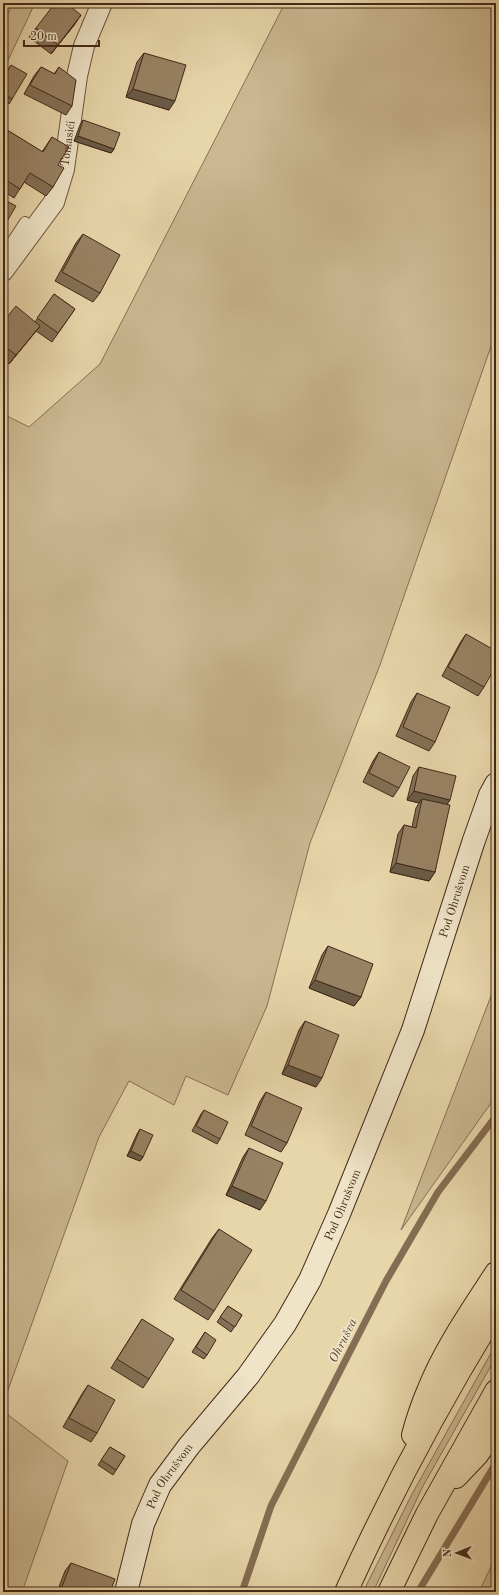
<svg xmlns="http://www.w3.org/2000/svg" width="499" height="1595" viewBox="0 0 499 1595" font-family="'Old Standard TT',serif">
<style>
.green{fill:#cbb891;stroke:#877054}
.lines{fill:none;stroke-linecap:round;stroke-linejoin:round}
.stream{stroke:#846d52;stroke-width:7}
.lane-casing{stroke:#6c543c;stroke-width:12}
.street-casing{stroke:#6c543c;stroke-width:22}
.secondary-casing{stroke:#432818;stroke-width:24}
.highway-casing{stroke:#432818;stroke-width:24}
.lane{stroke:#efe4c8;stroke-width:10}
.street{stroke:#efe4c8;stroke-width:20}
.secondary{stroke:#efe4c8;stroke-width:22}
.highway{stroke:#e7d6aa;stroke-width:22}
.wall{fill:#837056;stroke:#432818}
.shaded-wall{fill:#6a5b46;stroke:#432818}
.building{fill:#988264;stroke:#432818}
.labels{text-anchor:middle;stroke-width:3.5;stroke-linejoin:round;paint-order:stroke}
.street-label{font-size:12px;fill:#432818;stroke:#efe4c8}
.water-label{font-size:13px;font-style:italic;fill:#5e4530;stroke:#efe4c8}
</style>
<rect width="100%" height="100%" fill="#e7d6aa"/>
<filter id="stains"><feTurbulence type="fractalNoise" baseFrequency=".005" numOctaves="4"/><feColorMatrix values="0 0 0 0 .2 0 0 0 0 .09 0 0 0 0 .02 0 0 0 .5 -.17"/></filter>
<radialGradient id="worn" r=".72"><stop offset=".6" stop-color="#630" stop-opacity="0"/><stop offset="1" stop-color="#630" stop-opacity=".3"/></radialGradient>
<path class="green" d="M13,3h22l-32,68v-47z
M285,3h211v329l-116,333 -70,178 -43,163 -39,89 -42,-19 -12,29 -45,-24 -30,56 -96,267v-607l4,-7 -4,-2v-374l26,13 71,-63z
M496,983v113l-95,134z
M496,1344v13l-73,129 -50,106h-10l49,-98z
M3,1411l65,50 -46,131h-19z
M496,1556v36h-17z"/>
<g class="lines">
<path class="stream" d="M242,1592l29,-86 115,-225 52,-89 58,-76
M418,1592l78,-129"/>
<g class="lane-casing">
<path id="lane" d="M4,254l21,-32"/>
</g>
<g class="street-casing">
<g id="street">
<path id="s1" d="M3,271l51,-69 10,-33 13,-93 7,-30 18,-43"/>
</g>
</g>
<g class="secondary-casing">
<g id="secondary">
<path id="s2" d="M126,1592l17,-68 17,-39 29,-39 59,-70 37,-52 25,-44 29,-66 74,-184 60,-187 17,-48 6,-11"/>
</g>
</g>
<g class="highway-casing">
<path id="highway" d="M413,1435c4,-15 9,-30 15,-44 16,-41 44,-81 68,-118
M456,1477l21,-22 19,-27
M346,1592c44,-97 94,-191 150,-282
M389,1592l38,-78 69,-123"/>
</g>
<use href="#lane" class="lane"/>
<use href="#street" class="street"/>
<use href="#secondary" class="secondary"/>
<use href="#highway" class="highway"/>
</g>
<path class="wall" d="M75,24l-24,30 -22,-17 7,-9z
M144,53l25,57 -43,-13 11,-35z
M11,65l1,34 -3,5 -6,-4v-22z
M41,67l13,7 5,-7 13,39 -6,9 -42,-21 10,-18z
M83,120l31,29 -3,4 -37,-12 6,-16z
M7,130l35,22 10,-15 6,28 -5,22 -7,9 -22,-14 -10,16 -11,-7v-56z
M83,234l17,59 -7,9 -38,-21 21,-38z
M54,294l21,15 -23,33 -16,-11 -27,33 -6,-5v-37h32z
M466,634l18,53 -6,9 -36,-20 18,-33z
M417,693l18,49 -6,9 -33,-15 15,-34z
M379,752l20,36 -6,9 -30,-15 10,-21z
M419,767l31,33 -3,4 -12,68 -6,9 -39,-9 8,-38 6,-9 8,2 4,-19 3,-5 -12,-3 6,-24z
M328,946l33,51 -7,9 -45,-18 13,-33z
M305,1021l11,66 -34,-13 17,-44z
M266,1092l21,51 -6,9 -36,-17 15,-34z
M204,1110l16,29 -3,5 -25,-13 9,-17z
M140,1129l3,28 -3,4 -13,-5 10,-22z
M249,1148l11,62 -34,-15 17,-38z
M219,1229l-5,82 -6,9 -34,-21 38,-61z
M228,1306l14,9 -11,17 -14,-10z
M142,1319l7,60 -6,9 -32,-20z
M205,1332l2,23 -3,4 -12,-7z
M88,1385l9,48 -6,9 -28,-15 19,-33z
M110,1447l15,9 -12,19 -15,-10z
M71,1563l39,29h-53l8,-21z"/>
<path class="shaded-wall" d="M81,15l-6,9 -24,30 7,-9z
M133,89l42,12 -6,9 -43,-13z
M78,136l36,13 -3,4 -37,-12z
M40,326l-7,9 -24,29 7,-9z
M414,791l36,9 -6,9 -22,-10 -3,4 -12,-3z
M396,863l39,9 -6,9 -39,-9z
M315,980l46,17 -7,9 -45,-18z
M288,1065l34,13 -6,9 -34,-13z
M131,1151l12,6 -3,4 -13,-5z
M232,1186l34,15 -6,9 -34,-15z"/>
<path class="building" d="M55,3h11l15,12 -23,30 -22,-17z
M144,53l42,12 -11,36 -42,-12z
M11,65l16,9 -15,25 -9,-6v-14z
M41,67l14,7 4,-7 17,13 -4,26 -42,-21z
M83,120l37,13 -6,16 -36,-13z
M7,130l36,22 9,-15 17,10 -11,18 6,3 -11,19 -23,-14 -10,16 -17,-11v-42z
M3,199l13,7 -13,22z
M83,234l37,21 -20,38 -38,-21z
M54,294l21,15 -17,24 -21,-15z
M16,306l24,20 -24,29 -13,-10v-23z
M466,634l30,17v15l-12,21 -36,-20z
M417,693l33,14 -15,35 -32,-15z
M379,752l31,15 -11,21 -30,-15z
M419,767l37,9 -6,24 -36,-9z
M422,799l28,6 -15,67 -39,-9 8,-38 12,3z
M328,946l45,18 -12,33 -46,-17z
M305,1021l34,14 -17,43 -34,-13z
M266,1092l36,16 -15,35 -36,-17z
M204,1110l24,12 -8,17 -24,-13z
M140,1129l13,6 -10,22 -12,-6z
M249,1148l34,15 -17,38 -34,-15z
M219,1229l33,21 -38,61 -33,-21z
M228,1306l14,9 -7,12 -15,-10z
M142,1319l32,20 -25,40 -32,-20z
M205,1332l11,8 -9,15 -11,-8z
M88,1385l27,15 -18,33 -28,-15z
M110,1447l15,9 -9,14 -15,-10z
M71,1563l44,16 -5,13h-50z"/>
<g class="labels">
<g class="street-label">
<text dy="4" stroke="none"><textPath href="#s1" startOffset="146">Tomasići</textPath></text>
<text dy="4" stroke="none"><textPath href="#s2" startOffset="773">Pod Ohrušvom</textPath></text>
<text dy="4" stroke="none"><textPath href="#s2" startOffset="449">Pod Ohrušvom</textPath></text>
<text dy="4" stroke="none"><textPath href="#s2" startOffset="125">Pod Ohrušvom</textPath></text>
</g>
<g class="water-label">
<text transform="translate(342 1340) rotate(-63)" y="5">Ohrušva</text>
</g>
</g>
<rect width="499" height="1595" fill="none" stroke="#e7d6aa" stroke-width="16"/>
<rect x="4" y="4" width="491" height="1587" fill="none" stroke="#432818" stroke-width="2"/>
<rect x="8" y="8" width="483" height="1579" fill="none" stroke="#432818"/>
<g transform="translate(457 1553) rotate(269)" stroke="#efe4c8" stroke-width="3" paint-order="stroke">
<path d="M0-3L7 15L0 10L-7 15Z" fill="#432818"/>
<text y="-6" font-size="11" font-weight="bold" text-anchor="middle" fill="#432818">N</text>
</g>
<path d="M24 40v6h75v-6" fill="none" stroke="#432818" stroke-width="2"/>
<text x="30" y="40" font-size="12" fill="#432818" stroke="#efe4c8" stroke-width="3" paint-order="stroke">20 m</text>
<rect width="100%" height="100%" filter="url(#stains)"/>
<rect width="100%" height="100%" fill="url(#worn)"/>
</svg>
